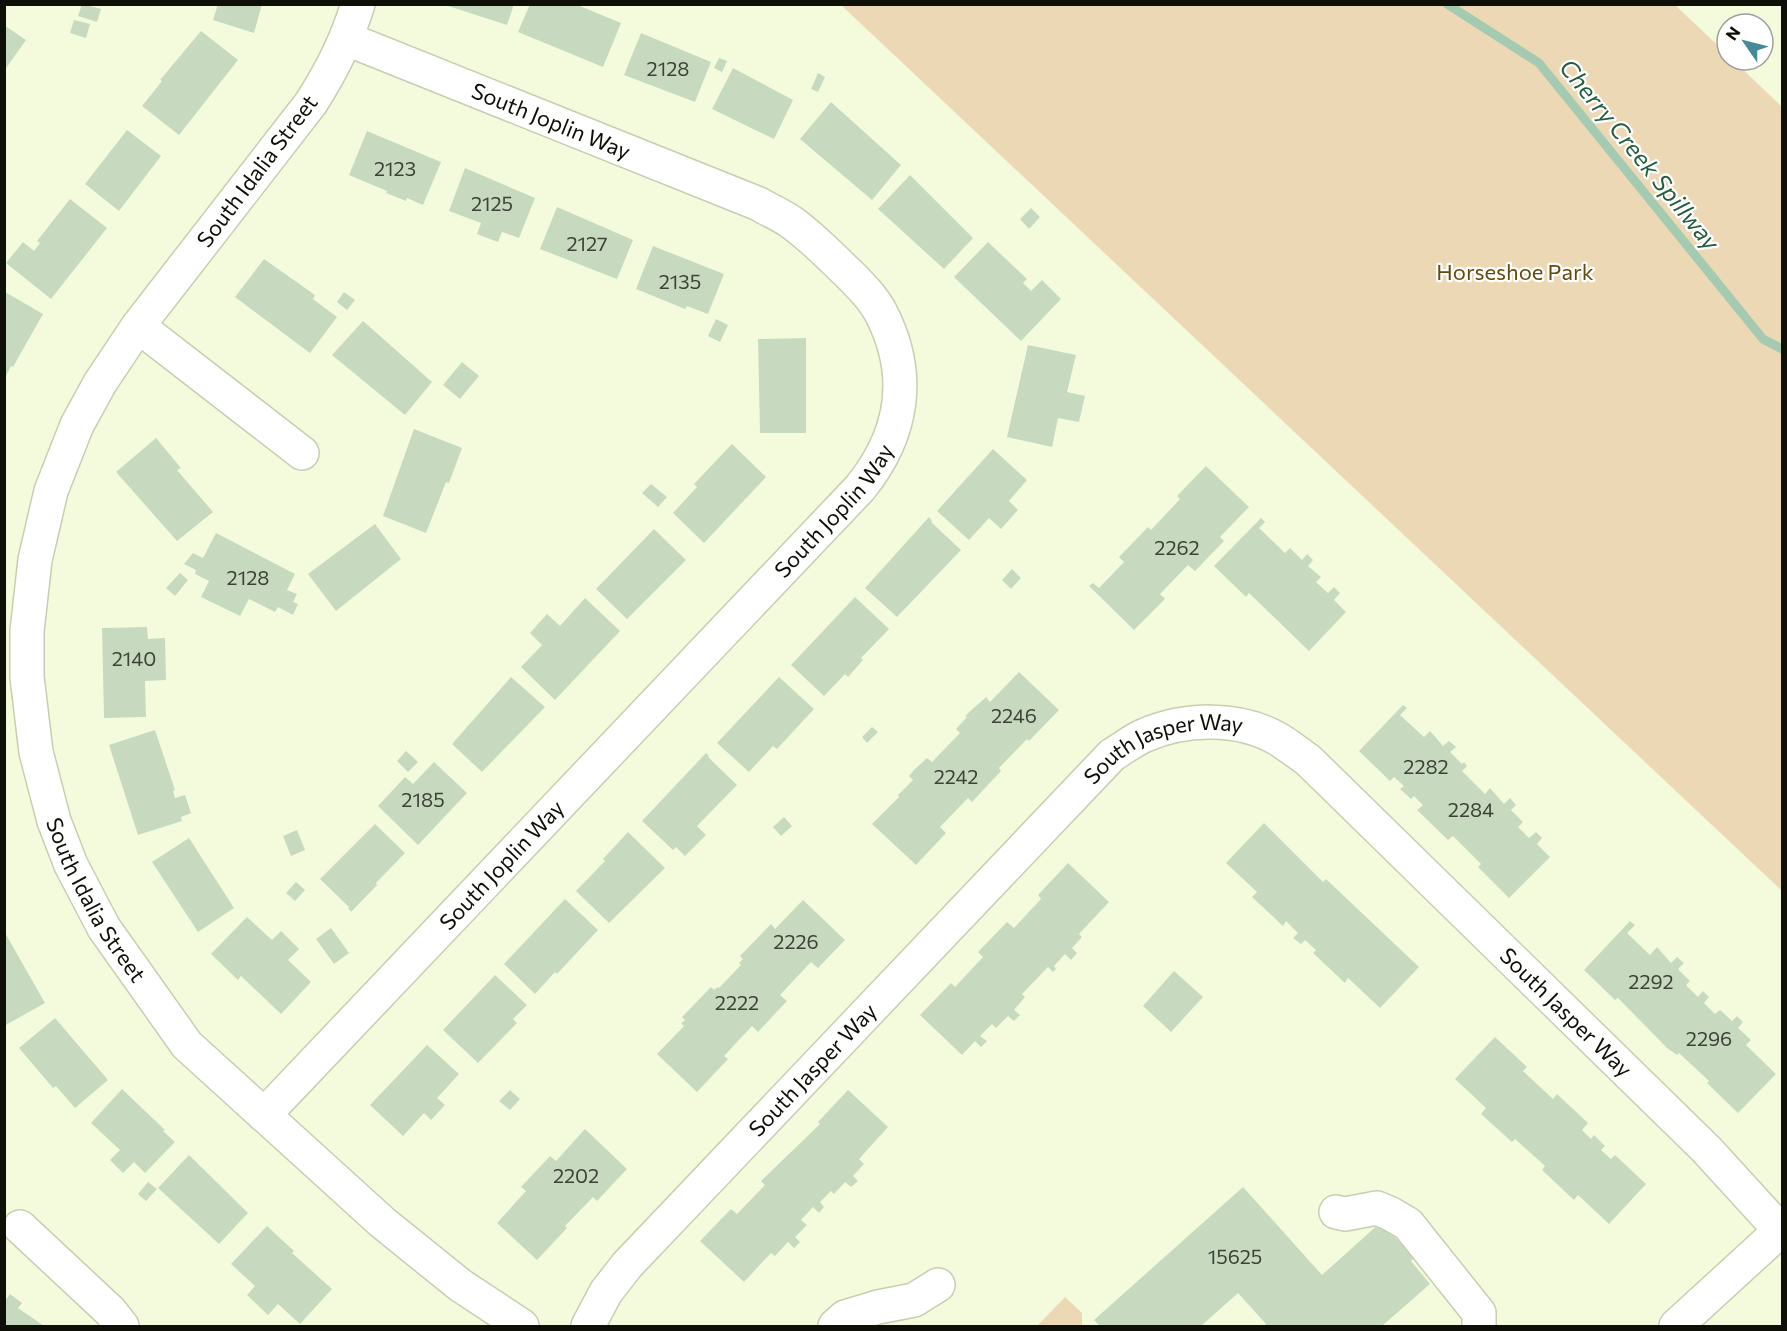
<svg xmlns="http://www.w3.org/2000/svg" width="1787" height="1331" viewBox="0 0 1787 1331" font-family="Commissioner,sans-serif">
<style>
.green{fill:#edd8b6}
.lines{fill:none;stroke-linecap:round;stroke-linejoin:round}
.stream{stroke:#a4cab2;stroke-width:9}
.building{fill:#c7dac0}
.minor-casing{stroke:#c7ceb1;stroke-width:36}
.major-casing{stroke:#c7ceb1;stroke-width:36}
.minor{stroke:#fff;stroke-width:33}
.major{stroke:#fff;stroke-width:33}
.labels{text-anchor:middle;stroke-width:4.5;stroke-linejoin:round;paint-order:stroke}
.number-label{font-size:20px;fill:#3c4235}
.street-label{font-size:22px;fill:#0e1007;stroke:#fff}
.park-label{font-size:22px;fill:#66490c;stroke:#fff}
.water-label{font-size:24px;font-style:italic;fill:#215e3e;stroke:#fff}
</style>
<rect width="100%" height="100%" fill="#f4fbdd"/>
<path class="green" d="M841,5h834l52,49v6h6l49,47v784z
M1065,1297l17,16v13h-45z"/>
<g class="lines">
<path class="stream" d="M1447,4l92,59 224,276 19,10"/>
</g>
<path class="building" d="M82,4l19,5 -4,13 -19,-6z
M218,4h44l-8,29 -41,-13z
M442,4h72l-7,21z
M530,4h45l46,19 -18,44 -85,-35z
M74,20l16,4 -4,14 -16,-5z
M4,25l22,15 -22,31z
M201,31l37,29 -59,75 -37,-29 20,-25 -2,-1z
M641,33l70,29 -16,40 -71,-27z
M719,58l8,3 -5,11 -8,-4z
M733,68l60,32 -19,39 -62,-30z
M818,73l7,4 -7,15 -7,-3z
M831,102l70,63 -29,35 -72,-61z
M127,130l34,26 -42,55 -34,-27z
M367,131l74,31 -18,43 -16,-7 -1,3 -20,-8 1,-2 -38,-16z
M465,168l70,30 -16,40 -17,-6 -4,10 -21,-8 4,-11 -32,-12z
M910,175l63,63 -29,31 -66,-60z
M70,199l37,29 -56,71 -45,-36 17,-21 11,9 6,-8 -3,-2z
M557,207l76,33 -16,39 -77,-30z
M1031,208l9,9 -11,12 -9,-10z
M988,242l39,37 -4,4 8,8 11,-11 19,19 -40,42 -67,-64z
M653,246l71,28 -16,40 -21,-8 -2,3 -49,-20z
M264,259l51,36 -2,4 24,18 -27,36 -75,-56z
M5,292l38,22 -30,53 -2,-1 -6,12z
M344,292l11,8 -8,10 -10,-8z
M716,319l12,6 -8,17 -12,-6z
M363,321l69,61 -27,33 -73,-60z
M806,338v95h-46l-2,-94z
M1028,345l48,10 -9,37 18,4 -6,26 -21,-4 -6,29 -45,-10z
M462,362l17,14 -19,23 -17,-14z
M414,429l48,19 -13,35 -3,-1 -20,51 -43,-17z
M156,438l25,30 -4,2 36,42 -36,29 -61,-69z
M732,444l34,33 -62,66 -31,-30 24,-26 -3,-3z
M993,449l34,31 -18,21 9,9 -17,19 -12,-11 -20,22 -32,-29z
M1206,466l43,41 -29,30 4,4 -29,30 -7,-6 -28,29 5,5 -31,31 -45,-44 4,-3 6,5 25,-26 -5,-5 29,-30 3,3 29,-31 -3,-3z
M651,484l16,13 -9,10 -16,-14z
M929,517l3,4 -1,1 30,28 -64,67 -32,-29z
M1261,518l4,4 -6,6 26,25 5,-5 12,12 5,-6 6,6 -5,6 13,11 -5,5 12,11 6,-6 6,6 -6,7 12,12 -37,39 -60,-58 -3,4 -32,-31z
M375,524l26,35 -65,52 -28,-37z
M654,529l32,31 -59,59 -31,-30z
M216,533l79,41 -8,16 10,4 -4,8 5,2 -5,11 -15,-8 -3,5 -26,-13 -9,17 -39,-19 8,-16 -14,-7 1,-4 -12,-6 9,-11 10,5z
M1012,569l9,9 -10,11 -9,-9z
M180,573l8,7 -13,16 -9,-8z
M855,597l34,32 -28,29 2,2 -15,17 -3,-3 -21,22 -33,-31z
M585,598l35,33 -65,69 -34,-33 21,-22 -12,-12 17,-19 13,12z
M147,627l1,12 17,-1 1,42 -21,1 1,36 -42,1 -2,-90z
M1019,672l40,38 -30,31 -2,-2 -28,29 2,3 -29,31 -4,-4 -28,29 6,6 -30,32 -44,-41 27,-27 -1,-2 15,-15 -4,-4 5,-6 13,-12 5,4 28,-29 -4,-4 11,-12 -2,-1 21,-19 4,5z
M511,677l34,30 -63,65 -30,-28z
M779,677l35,32 -37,40 -4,-3 -24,26 -32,-29z
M1403,705l4,3 -7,7 24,22 6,-6 13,15 6,-5 7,6 -6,5 12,12 2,-2 3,4 -5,5 23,23 5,-6 14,16 6,-6 6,7 -5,5 12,12 -5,5 11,11 7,-6 6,6 -5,6 13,13 -41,41 -31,-31 3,-3 -28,-28 -5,4 -31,-30 6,-5 -9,-9 -3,3 -11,-10 4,-3 -10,-9 -4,4 -31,-30z
M872,727l6,5 -11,11 -5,-6z
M155,730l20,60 -2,1 2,7 10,-3 6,18 -10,4 1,4 -44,14 -29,-90z
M406,751l12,11 -10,10 -11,-11z
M706,753l3,3 -1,1 29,28 -40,41 9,9 -21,21 -9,-9 -3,3 -31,-29z
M434,762l33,31 -49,52 -40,-39 27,-29 8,7z
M784,817l8,9 -11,10 -8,-9z
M1264,823l59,59 3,-3 93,88 -39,41 -32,-30 -3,5 -32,-30 3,-3 -11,-10 -4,4 -8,-6 5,-5 -12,-12 -3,5 -31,-29 5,-5 -31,-29z
M375,824l30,29 -29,30 1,2 -26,27 -3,-4 1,-1 -29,-28z
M297,830l8,20 -14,6 -8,-20z
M628,832l37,36 -56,55 -33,-32 29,-30 -2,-2z
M189,838l45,70 -36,24 -46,-70z
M1068,863l41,39 -30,32 3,3 -10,11 5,5 -6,7 -6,-6 -11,12 2,3 -3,3 -5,-5 -26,27 3,3 -11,13 6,5 -6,6 -6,-5 -12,12 -4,-4 -12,12 7,5 -6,6 -6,-6 -13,14 -42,-40 31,-32 4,4 28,-30 -5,-5 29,-30 7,6 27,-29 -3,-4z
M296,882l9,8 -10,11 -9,-8z
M565,899l33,31 -41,44 -2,-2 -20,22 -31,-30z
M803,900l42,40 -27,28 -7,-6 -31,33 7,6 -29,31 -6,-6 -28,30 4,3 -31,33 -40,-38 27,-28 -3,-2 4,-4 -3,-3 29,-30 3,3 4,-3 1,1 22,-23 -2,-2 4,-4 -3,-3 31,-32 4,5z
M247,917l25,23 9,-9 18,18 -11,11 23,22 -30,32 -40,-38 -3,4 -27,-26z
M1630,921l5,4 -8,8 23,22 7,-8 14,16 6,-6 7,6 -6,6 12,12 -4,4 12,12 5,-6 6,6 -5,6 11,11 5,-4 12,11 5,-5 6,6 -5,6 13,12 -5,5 30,29 -38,39 -31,-30 2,-2 -30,-28 -2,2 -10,-7 -49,-50 -3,2 -31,-30z
M331,928l18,25 -15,11 -18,-25z
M4,931l41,72 -41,23z
M1174,971l29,26 -32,35 -28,-26z
M495,975l32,30 -14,14 4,4 -39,40 -35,-33z
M55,1018l53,62 -33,28 -19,-22 -3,2 -34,-40z
M1495,1037l32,30 -4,4 30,28 4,-5 31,29 -6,7 9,9 3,-4 11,11 -4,4 10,9 4,-4 31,29 -37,40 -31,-29 -4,5 -32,-30 3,-4 -30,-27 -3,3 -31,-28 5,-6 -31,-29z
M427,1045l32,29 -22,24 8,7 -14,15 -7,-7 -21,23 -33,-31z
M122,1089l43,41 -2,1 12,11 -30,31 -11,-11 -11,11 -13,-13 10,-10 -29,-27z
M510,1090l10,9 -10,11 -11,-9z
M848,1090l40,37 -29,32 5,5 -11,12 5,5 -7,6 -6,-5 -11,12 -3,-3 -11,11 4,5 -5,6 -6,-6 -12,13 6,5 -12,12 5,5 -6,6 -6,-6 -13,14 -4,-3 -27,29 -44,-41 31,-32 6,5 28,-29 -4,-4 59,-57 -2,-2z
M585,1129l42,40 -30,32 -4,-4 -28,29 2,2 -30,32 -40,-37 29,-32 -5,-4 29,-31 6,5z
M189,1155l59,58 -29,31 -61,-56z
M148,1182l9,7 -11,12 -8,-7z
M1243,1187l79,88 59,-53 33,36 -3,3 19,23 -48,42h-118l2,-2 -28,-31 -37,33h-101l-6,-6z
M267,1226l27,25 -2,2 40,36 -32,35 -22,-20 -10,11 -21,-20 8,-9 -24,-22z
M10,1294l12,9 -4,5 26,18h-40v-24z"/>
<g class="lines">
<g class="minor-casing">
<g id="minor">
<path id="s1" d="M358,4c-12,38 -26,66 -47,99l-173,223 -38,57 -23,42 -26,66 -16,69 -8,71v46l9,75 18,69 17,44 33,63 83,117 195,177 78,63 62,41"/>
<path d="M138,326l164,127"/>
<path id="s2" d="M264,1115l596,-627c43,-53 53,-113 21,-175 -8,-15 -20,-27 -32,-39 -19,-18 -37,-37 -58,-52 -10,-7 -22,-12 -32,-18l-412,-165"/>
<path d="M1336,1212l9,2 32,-6 14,6 17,10 71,89v13"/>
<path d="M20,1227l90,84 12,15"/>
<path id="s3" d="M588,1326l18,-34 21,-27 485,-510c10,-6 20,-14 31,-19 41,-18 95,-20 135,3 10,6 20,14 30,21l399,390 74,81"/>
<path d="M835,1326l10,-9 33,-10 36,-7 24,-15"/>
</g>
</g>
<g class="major-casing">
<path id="major" d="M1676,1326l106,-97"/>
</g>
<use href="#minor" class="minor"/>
<use href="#major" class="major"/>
</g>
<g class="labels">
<g class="number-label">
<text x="668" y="76">2128</text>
<text x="395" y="176">2123</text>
<text x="492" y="211">2125</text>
<text x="587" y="251">2127</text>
<text x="680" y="289">2135</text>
<text x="1177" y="555">2262</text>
<text x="248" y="585">2128</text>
<text x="134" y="666">2140</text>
<text x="1014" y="723">2246</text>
<text x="1426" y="774">2282</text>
<text x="956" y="784">2242</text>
<text x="423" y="807">2185</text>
<text x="1471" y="817">2284</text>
<text x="796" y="949">2226</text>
<text x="1651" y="989">2292</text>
<text x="737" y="1010">2222</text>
<text x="1709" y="1046">2296</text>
<text x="576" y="1183">2202</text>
<text x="1235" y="1264">15625</text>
</g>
<g class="street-label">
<text transform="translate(551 121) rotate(22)" y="8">South Joplin Way</text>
<text transform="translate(257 171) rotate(-53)" y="8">South Idalia Street</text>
<text dy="8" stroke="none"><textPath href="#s2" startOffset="831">South Joplin Way</textPath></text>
<text dy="8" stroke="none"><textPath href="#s3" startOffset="828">South Jasper Way</textPath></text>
<text dy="8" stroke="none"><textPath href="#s2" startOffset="345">South Joplin Way</textPath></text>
<text dy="8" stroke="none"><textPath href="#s1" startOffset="1004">South Idalia Street</textPath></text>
<text dy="8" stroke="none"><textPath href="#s3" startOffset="1350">South Jasper Way</textPath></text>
<text dy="8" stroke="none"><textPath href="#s3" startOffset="342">South Jasper Way</textPath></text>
</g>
<g class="park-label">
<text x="1515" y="280">Horseshoe Park</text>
</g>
<g class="water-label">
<text transform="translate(1639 155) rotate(51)" y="8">Cherry Creek Spillway</text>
</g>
</g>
<rect width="1787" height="1331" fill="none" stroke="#0e1007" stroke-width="12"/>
<g transform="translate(1745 42) rotate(305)"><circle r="28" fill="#ffffff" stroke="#9f9f9c" stroke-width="1.5"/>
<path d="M0-4.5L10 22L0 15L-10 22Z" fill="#468999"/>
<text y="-9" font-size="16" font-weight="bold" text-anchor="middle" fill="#0e1007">N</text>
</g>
</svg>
